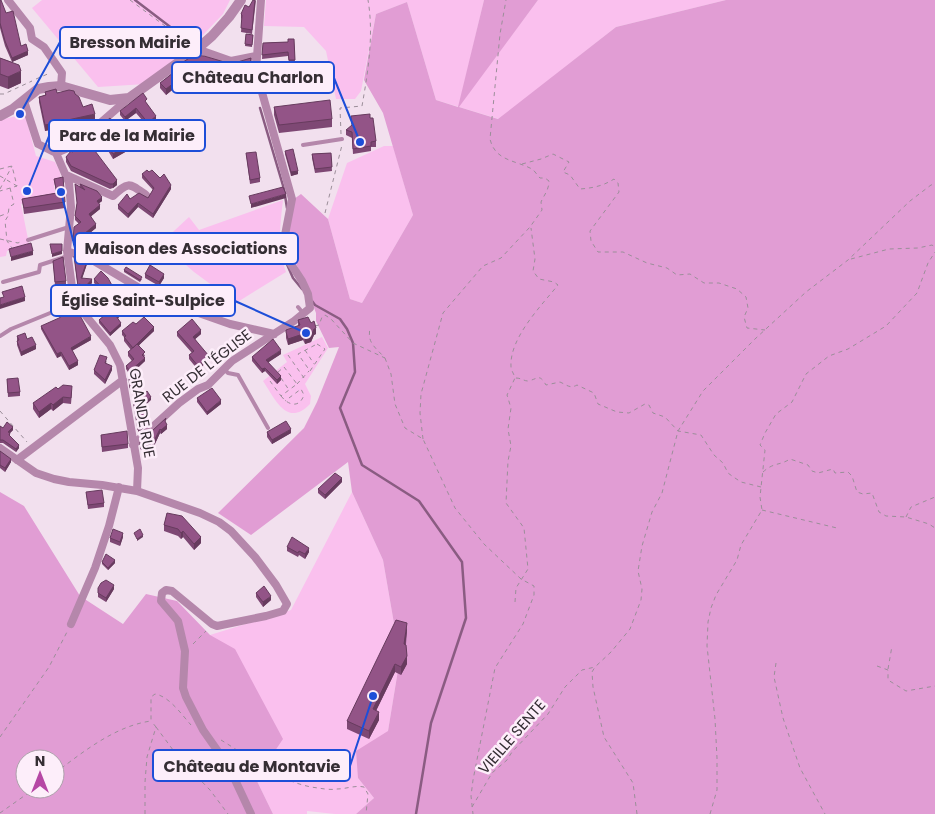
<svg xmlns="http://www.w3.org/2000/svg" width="935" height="814" viewBox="0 0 935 814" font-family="Poppins,sans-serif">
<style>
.green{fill:#fac0ee}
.forest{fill:#e19dd4;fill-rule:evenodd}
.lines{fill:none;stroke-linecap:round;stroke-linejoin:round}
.stream{stroke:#8a5c82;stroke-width:2.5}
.path{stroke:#9b8e99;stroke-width:1;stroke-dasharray:4 4;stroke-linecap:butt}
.service{stroke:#b587ab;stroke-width:4}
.minor{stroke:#b587ab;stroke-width:8}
.tertiary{stroke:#b587ab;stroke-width:10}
.wall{fill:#7e4874}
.shaded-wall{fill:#673b5e}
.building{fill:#935487;stroke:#673b5e}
.labels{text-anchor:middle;stroke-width:5;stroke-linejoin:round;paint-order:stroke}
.street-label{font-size:15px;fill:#352e34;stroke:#fdeefa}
.leader{fill:none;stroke:#1d4ed8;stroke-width:2}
.callout-dot{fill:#1d4ed8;stroke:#fdeefa;stroke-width:2}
.callout{fill:#fdeefa;stroke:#1d4ed8;stroke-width:2}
.callout-label{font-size:16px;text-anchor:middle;font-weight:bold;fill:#352e34}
</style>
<rect width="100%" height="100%" fill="#f2e0ee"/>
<path class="green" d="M42,0h188l-7,14 -38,40 -39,30 -48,3 -66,-79z
M266,0h218l-25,106 79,-106h188l-110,27 -117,92 -63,-19 -29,-98 -31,12 -15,77 -6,8h-19l-10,-48 -22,-24 -40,-1z
M25,114l11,42 19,6 5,10 1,11 -7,2 2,13 -35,6 8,40 -22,7 -1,5 -6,1v-137z
M384,146h9l20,69 -51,88 -12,-4 -22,-80 19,-56z
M283,200c-3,26 -6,47 3,72l-50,31 -42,-31 -33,-29 28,-26 10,13z
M322,337l6,11 -23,36 6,12 -1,8c-23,24 -35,-5 -47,-23l24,-19 -4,-7z
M352,492l31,68 17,98 -12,73 -30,47 16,20 -18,16h-21l-28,-3v3h-34l-17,-35 -46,-144 81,-25z"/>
<path class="forest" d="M484,0h54l-79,107 39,12 118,-92 110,-27h209v814h-579l18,-16 -16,-20 -2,-27 32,-20 12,-73 -17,-98 -31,-68 -4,-30 -97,73 -33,-22 86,-85 13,-26 22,-55 -10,1 -13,-27v-8l-13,-34 -19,-42 10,-38 7,-5 27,25 22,80 12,4 51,-88 -30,-102 -19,-33 12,-66 31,-12 29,98 22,7z
M0,492l24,14 56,90 43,28 23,-30 31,7 33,34 25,14 48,90 -27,40 17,35h-273zM25,759h30v30h-30z"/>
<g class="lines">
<path class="stream" d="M135,0l55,42
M260,108l24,81 3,19
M286,262l7,16 9,11
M312,301l3,4 25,14 7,10 6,14 2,29 -15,36 22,57 57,36 43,61 4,56 -35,105 -15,91"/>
<path class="path" d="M130,0l58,43
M36,79l14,-6
M0,94h4l28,-13
M341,134l-1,-26 22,-2c6,-34 12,-71 6,-106
M522,164l19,-5 12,-5 16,8 -6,10 7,3 10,14c13,-1 23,-3 34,-10l4,4 1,9 -29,39 1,10 7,11h25l24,11 20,5 10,7 13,-1 14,9h15l18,6 9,8 2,11 -4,9 3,11 18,2
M0,169l12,-3 5,20 -17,5
M0,176l17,10
M10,188l4,16 -5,3 -1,9 -3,5 2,20 5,7
M0,189l12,-23
M325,213l17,-68
M0,216l8,-3
M0,239l18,4 4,-2
M851,259l38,-10 29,-1 14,-3 3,2
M315,326l4,-1 3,-8 3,-2 6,4 22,24 32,15c-10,-11 -18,-15 -15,-30
M317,344l8,5 -15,22 -12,-17z
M305,350l9,14
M288,355l16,23
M385,358l6,16 4,30 10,24 18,11 32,69 29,36 37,35 13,7v9l-11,29 -28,44 -22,112 -2,16 2,18
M281,378l8,12
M516,378c5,0 8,3 12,3 10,-2 11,-8 18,4l14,-3c7,3 10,7 17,3l17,8 4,11 19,8 12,1 16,-9 4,1 4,8 12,4 13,14 23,4 13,20 9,8 5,10 4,3 9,6 20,5
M270,381l11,15 16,-12 -13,-17 -7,6
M297,384l12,-13
M281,396c7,9 18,13 23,-1l-3,-6 -16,12
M0,411l27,31
M423,439l-3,-26 1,-19 22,-81 40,-47 18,-8 29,-31 12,-17 -1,-8c3,-7 8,-12 8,-21l-4,-3h-5c-3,-3 -5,-7 -8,-9 -17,-9 -37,-8 -42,-30l10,-105 6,-34
M763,472c11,-10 16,-6 27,-13l18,6 4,6 6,2 15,-4 2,4 13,-1 4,4 5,16 6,2 9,-1 7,19 7,4 20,1 23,7 6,4
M762,510l75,18
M906,517l5,-10 24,-10
M515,602l1,-14 12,-19 -4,-41 -18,-25 2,-42 3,-15 -3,-17 3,-21 -4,-13 8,-17c-1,-4 -4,-8 -4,-11 -2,-29 31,-62 47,-82l-4,-3 -15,-3 -6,-8 2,-12 -4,-31
M193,644l13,-13
M776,663l-2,14 9,41 17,50 25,46
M877,666l11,4v10l18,11 29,-5
M888,669l4,-23
M156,727l23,31 31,32 18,24
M0,737l49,-70 19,-37
M221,740c30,18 61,44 97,48 6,1 13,2 19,1 9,0 18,-4 27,-2l4,7 -2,20
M55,773c28,-21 60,-47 96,-52v-24l4,-3c14,2 27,21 36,31
M472,807l20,-34 15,-13 5,-8 36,-38 17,-27 17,-17 13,-3
M0,813l34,-24
M145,814v-32l2,-25 9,-30 -4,-5
M637,814l-4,-31 -29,-46 -11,-50 -1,-15 3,-5 16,-15 19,-23 11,-29 1,-11 -4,-18 4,-25 10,-34 10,-19 16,-62 25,-40 52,-52 51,-47 42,-32 62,-59 21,-16 4,-1
M710,814l7,-24v-32l-2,-39 -8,-73 1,-24 3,-14 5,-13 21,-35 4,-15 21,-35 -2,-13 5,-47 -5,-5 5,-12 11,-19 16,-12 14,-28 23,-18 19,-7 38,-23 31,-33 11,-30 7,-11"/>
<path class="service" d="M303,145l39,-6
M28,240l41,-13
M3,282l36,-10 1,-7 28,-9
M298,307l5,6
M0,336l11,-7 66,-27
M224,369l4,4 10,2 30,53"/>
<path class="minor" d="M8,0l22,28 2,11 12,8 18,26 -1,13
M197,49l34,12 25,-5
M24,101l14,43 18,9 13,30 2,24 -4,44 6,43 13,22 24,29 10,20 18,103 -1,23
M56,153l19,-8 54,-47
M66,175l47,21c16,-15 16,-13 33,-1
M67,251l27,10 62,37 74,26 44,10
M133,445l46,-42 19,-14 10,-4 24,-24 62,-40 16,-13 -2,-14 -6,-13 -15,-23 -3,-18 8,-41 -36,-128 5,-71
M0,448l36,25 18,6 15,3 33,3 35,6 63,22 19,9 12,9 24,26 21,28 11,19 -4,7 -17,5 -49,10 -5,-2 -40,-33 -6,-1 -4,3 -1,8 17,20 7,30 -2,37 3,9 17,33 26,37 22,47
M17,460l106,-80
M71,624l24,-56 14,-42 10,-39"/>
<path class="tertiary" d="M0,116l13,-7 25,-20 11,-2 12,-1 49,14 19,-2 68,-49 15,-13 17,-19 12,-17"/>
</g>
<path class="wall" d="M0,0l21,46 7,9 -16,7 9,21 -13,6 -8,-3v-28l12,4 -7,-16 -5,-18z
M256,0l-4,34 -11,-2 1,-13 -1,-1v-4l8,-7z
M246,34l7,1 -1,12 -7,-1z
M294,39l1,25h-6l-1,-8 -26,3 1,-16 25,-1z
M194,55l56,16 -21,6 -14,-5 -3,10 -18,-6v7l-10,4 -2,-5 -16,13 -6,-7v-5l17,-13v-4z
M45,92l30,2 8,13 12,12 -50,12 -6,-29v-5l6,-2z
M147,103v1l9,16 -8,7 -12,-14 -11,8 -5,-6v-4z
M274,107l58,12v8l-53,6 -5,-18z
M370,118l6,23v6h-5v4l-18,3 -1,-16 -6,-3v-5z
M98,128l29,23 -14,8 -9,-15 -10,6 23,35 -4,3 -3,1 -39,-18 -5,-9v-5l11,-7 21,-20z
M285,151l13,23 -7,2 -6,-22z
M246,153l14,25v4l-10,2z
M331,153l1,18 -17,2 -3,-15v-4z
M149,172l22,17 -18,29 -15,-11 -10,11 -10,-9v-4l12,-6 18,-1 5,-8 -11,-12v-4z
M54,179l11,23v6l-41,6 -2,-15 34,-6z
M80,184l22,17 -3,2 1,6 -9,7 5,12 -9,7 13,9 5,-2 12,2 -2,5 1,5 -8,8 -35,-17v-4l6,-17 -4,-4v-4z
M74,256l13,8 -5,14 10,5 -6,6 -7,-1 -1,1z
M53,261l13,20v4l-11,1z
M124,270l18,9 -2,3 -16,-10z
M145,274l19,4 -5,8 -14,-8z
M94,279l20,10 17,17 -13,12 3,8 -11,10 -11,-13v-3l5,-4 -8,-10v-3l8,-10 -10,-10z
M133,300l15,2 -2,1v3l-8,5 -5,-6z
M298,320l13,3 5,11 -2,1 -3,7 -6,2 -2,-4 -15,5 -2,-7v-6l12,-6z
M136,324l18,7 -15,14 6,11 -1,1 1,4 -15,14 -4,-6v-3l6,-5 -4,-5v-4l3,-2 -7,-9v-4l-2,-2v-4z
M41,326l50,14 -19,11 6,14 -9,5 -8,-14 -4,2 -16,-29z
M177,332l24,2 -6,5 14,21 -11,10 -9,-11v-4l3,-2 -15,-17z
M17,336l10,3 9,10 -15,7 -4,-11z
M281,354l-13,8 13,18 -4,4 -12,-13 -3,2 -10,-12v-4z
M107,361l-1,2 6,7 -7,14 -11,-10v-4z
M7,379l13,13v4l-12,1z
M134,379l1,10 -5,1 -1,-9z
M58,389l14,3 -1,12 -8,-1 -10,8 -2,-2 -12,9 -6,-9v-6z
M197,398l24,6 -14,11 -10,-13z
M166,423l1,6 -6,5 -1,-1 -6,13 -3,-2 -4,8 -7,-3v-7z
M0,426l3,2 10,2 -3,3v4l9,11 -3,4 -13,-9h-3z
M267,432l24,1 -19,11 -5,-7z
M101,435l27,9v4l-26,4z
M0,451l11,11 -6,10 -5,-4z
M342,482l-17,17 -7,-6v-4z
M86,492l18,11v4l-16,2z
M167,513l34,30 -7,7 -11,-13 -2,2 -3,-3 -14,-5v-6z
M123,537l-3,9 -10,-4v-4z
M287,547l22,5 -4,7 -6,-4 -1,2 -11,-6z
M102,562l13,1 -7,7 -6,-6z
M98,588l16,1 -8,13 -8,-5z
M256,593l15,7 -8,7 -7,-10z
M407,631l-1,13 1,20 -6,11 -6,-3 -19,39 3,9 -10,19 -22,-10v-8z"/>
<path class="shaded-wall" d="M28,51v4l-16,7v-4z
M251,58l-1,13 -21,6v-5z
M215,66v6l-3,10v-6z
M21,71v12l-13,6v-12z
M194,76v7l-10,4v-6z
M182,77v5l-16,13v-6z
M136,108v5l-11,8v-4z
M95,114v5l-50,12v-6z
M156,116v4l-8,7v-4z
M104,140v4l-12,8v-5z
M127,146v5l-14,8v-5z
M298,171v3l-7,2v-4z
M117,180v5l-4,3v-4z
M171,185v4l-18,29v-4z
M286,194v4l-35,10v-4z
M102,197v4l-5,4v-4z
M138,203v4l-10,11v-4z
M100,205v4l-11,9v-4z
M96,224v4l-12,10v-4z
M117,240v4l-3,7 2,-1v4l-8,8v-4l6,-10z
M33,251v4l-22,6v-4z
M62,251v3l-10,3v-3z
M87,261v3l-6,18v-4z
M164,274v4l-5,8v-4z
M92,279v4l-6,6v-3z
M25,297v4l-25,8v-4z
M148,298v4l-2,1v3l-8,5v-5z
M131,303v3l-15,14v-4z
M121,323v3l-11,10v-3z
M154,327v4l-21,20v-3z
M316,328v6l-2,1 -3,7 -6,2v-6l9,-9z
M201,330v4l-8,7v-4z
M303,334v6l-15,5v-6z
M91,336v4l-20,11v-3z
M36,345v4l-15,7v-4z
M281,350v4l-15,10v-4z
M61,352v4l-4,2v-4z
M209,356v4l-11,10v-4z
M145,358v3l-15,14v-4z
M78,361v4l-9,5v-4z
M112,366v4l-7,14v-4z
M265,368v3l-3,2v-4z
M281,376v4l-4,4v-4z
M63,397v6l-10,8v-6z
M151,397v3l-12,11v-4z
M221,400v4l-14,11v-3z
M51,403v6l-12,9v-6z
M149,420v3l-11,10v-3z
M167,425v4l-6,5v-4z
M13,427v3l-3,3v4l-1,2 -1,-7z
M160,429v4l-6,13v-5z
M291,429v4l-19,11v-4z
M151,440v4l-4,8v-4z
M19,445v3l-3,4v-3z
M11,459v3l-6,10v-4z
M342,478v4l-17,17v-4z
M183,531v6l-2,2v-6z
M123,533v4l-3,9v-4z
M143,535v2l-6,4v-2z
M201,537v6l-7,7v-6z
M309,548v4l-4,7v-5z
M115,560v3l-7,7v-2z
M114,585v4l-8,13v-4z
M271,596v4l-8,7v-5z
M407,623v8l-3,22v-9z
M407,656v8l-6,11v-8z
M395,664v8l-22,45v-8z
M379,712v8l-10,19v-8z"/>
<path class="building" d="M0,0h1l5,13 7,-2 8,35 5,-2 2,7 -16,7 -7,-17 -5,-18z
M253,0h2l-3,30 -11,-2 1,-13 -1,-1 4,-9 4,2z
M246,34l7,1 -1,10 -7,-1z
M288,39h6l1,21h-6l-1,-8 -26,3 1,-12 25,-1z
M194,55l10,1 27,8 20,-6 -1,7 -21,7 -14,-6 -3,10 -18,-5v6l-10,4 -2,-4 -16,12 -6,-6 18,-14 -1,-3z
M0,58l19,7 2,6 -13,6 -8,-3z
M56,89l1,4 12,-3 5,1 1,3 4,3 4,10 9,-3 3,10 -50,11 -6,-28 7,-2 -1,-3z
M143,93l4,6 -2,2 11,15 -8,7 -12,-15 -11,9 -5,-6z
M330,100l2,19 -53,6 -5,-18z
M370,114v4h3l3,23 -5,1v4l-18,3 -1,-17 -6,-2 6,-5 -1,-9z
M110,118l17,28 -14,8 -9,-14 -12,7 25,33 -4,4h-3l-39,-18 -5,-9 5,-6 1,1 5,-2 8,-10 13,-10v-2z
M293,149l5,22 -7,1 -6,-21z
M256,152l4,26 -10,2 -4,-27z
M331,153l1,14 -17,2 -3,-15z
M147,170l2,2 3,-2 8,8 4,-4 7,11 -18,29 -15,-11 -10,11 -10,-9 9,-11 3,5 9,-6 9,5 6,-10 -12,-14z
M63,177l2,25 -41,6 -2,-9 35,-6 -3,-14z
M75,184l10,6 -5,-6 17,7 5,6 -5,4 3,4 -11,9 7,10 -12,10 16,10 1,-4 4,2 2,-6 10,4 -3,8 2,2 -8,8 -35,-17 1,-14 7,-5 -6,-6 2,-13z
M283,187l3,7 -35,10 -2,-8z
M31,243l2,8 -22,6 -2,-8z
M50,244h12v7l-10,3z
M74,256l13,5 -6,17 11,1 -6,7 -7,-2 -1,2z
M63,257l3,24 -11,1 -2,-21z
M150,265l14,9 -5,8 -14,-8z
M126,267l16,10 -2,3 -16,-10z
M101,271l7,7 6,11 3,-2 14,16 -15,13 5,7 -11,10 -11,-13 7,-6 -10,-11 10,-11 -12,-13z
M22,286l3,11 -25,8v-7l4,-1 -2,-5z
M76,308l15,28 -20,12 7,13 -9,5 -8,-14 -4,2 -16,-28 18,-8z
M144,317l10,10 -21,21 -9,-11 2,-1 -4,-5 11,-9 3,2z
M308,317l3,6 3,-2 2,7 -2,1 -3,7 -6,2 -2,-4 -15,5 -2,-7v-2l14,-5 -2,-5z
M192,319l9,11 -8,7 16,19 -11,10 -9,-11 5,-4 -17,-19z
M25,333l2,6 5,-2 4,8 -15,7 -4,-11 2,-1 -2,-4z
M273,339l8,11 -15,10 15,16 -4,4 -12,-12 -3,1 -10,-12z
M137,344l8,8 -3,3 3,3 -15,13 -4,-5 8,-7 -6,-7z
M100,355l7,2 -2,6 7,3 -7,14 -11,-10z
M18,378l2,14 -12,1 -1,-14z
M129,379h5l1,8 -5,1z
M63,385l9,1 -1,12 -8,-1 -10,8 -2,-2 -12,9 -6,-9 23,-16 2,2z
M212,388l9,12 -14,12 -10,-14z
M147,391l4,6 -12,10 8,9 -1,1 3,3 -11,10 -5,-30 1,2z
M166,418l-1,3 2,4 -6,5 -1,-1 -6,12 -3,-1 -4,8 -7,-3v-3z
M286,421l5,8 -19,11 -5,-8z
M7,422l6,5 -5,5 2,1 -1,2 10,10 -3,4 -13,-9h-3v-14l3,2z
M127,431l1,13 -26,3 -1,-12z
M0,451l11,8 -6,9 -5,-3z
M335,473l7,5 -17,17 -7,-6z
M102,490l2,13 -16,2 -2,-13z
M167,513l15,3 19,21 -7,7 -11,-13 -2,2 -3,-4 -14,-4z
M113,529l10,4 -3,9 -10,-4z
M140,529l3,6 -6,4 -3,-6z
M292,537l17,11 -4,6 -6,-3 -1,2 -11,-6z
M106,554l9,6 -7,8 -6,-6z
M106,580l8,5 -8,13 -8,-5v-5l3,-5z
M264,586l7,10 -8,6 -7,-9z
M396,620l11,3 -3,21 2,1 1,11 -6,11 -6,-3 -22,45 6,3 -10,19 -22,-10z"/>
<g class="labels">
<g class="street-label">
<text transform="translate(207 366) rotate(-38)" y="5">RUE DE L'ÉGLISE</text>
<text transform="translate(142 413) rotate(80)" y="5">GRANDE RUE</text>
<text transform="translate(512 737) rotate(-49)" y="5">VIEILLE SENTE</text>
</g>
</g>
<path class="leader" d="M20 114L60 42M360 142L334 78M27 191L49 136M61 192L75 248M306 333L235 301M373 696L350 766"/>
<g class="callout-dot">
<circle cx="20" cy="114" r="5"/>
<circle cx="360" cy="142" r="5"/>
<circle cx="27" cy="191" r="5"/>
<circle cx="61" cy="192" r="5"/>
<circle cx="306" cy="333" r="5"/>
<circle cx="373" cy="696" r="5"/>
</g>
<g class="callout">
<rect x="60" y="27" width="141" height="31" rx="5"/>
<rect x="172" y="62" width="162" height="31" rx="5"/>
<rect x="49" y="120" width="156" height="31" rx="5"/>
<rect x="75" y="233" width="223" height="31" rx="5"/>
<rect x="51" y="285" width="184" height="31" rx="5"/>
<rect x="153" y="750" width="197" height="31" rx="5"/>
</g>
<g class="callout-label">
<text x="130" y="48">Bresson Mairie</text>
<text x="253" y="83">Château Charlon</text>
<text x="127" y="141">Parc de la Mairie</text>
<text x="186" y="254">Maison des Associations</text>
<text x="143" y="306">Église Saint-Sulpice</text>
<text x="252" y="772">Château de Montavie</text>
</g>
<g transform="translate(40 774)"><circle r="24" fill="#fdeefa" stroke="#ada1ab"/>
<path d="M0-4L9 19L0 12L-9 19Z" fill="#b647a5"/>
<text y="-8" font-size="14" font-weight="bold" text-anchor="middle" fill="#352e34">N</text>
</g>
</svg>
